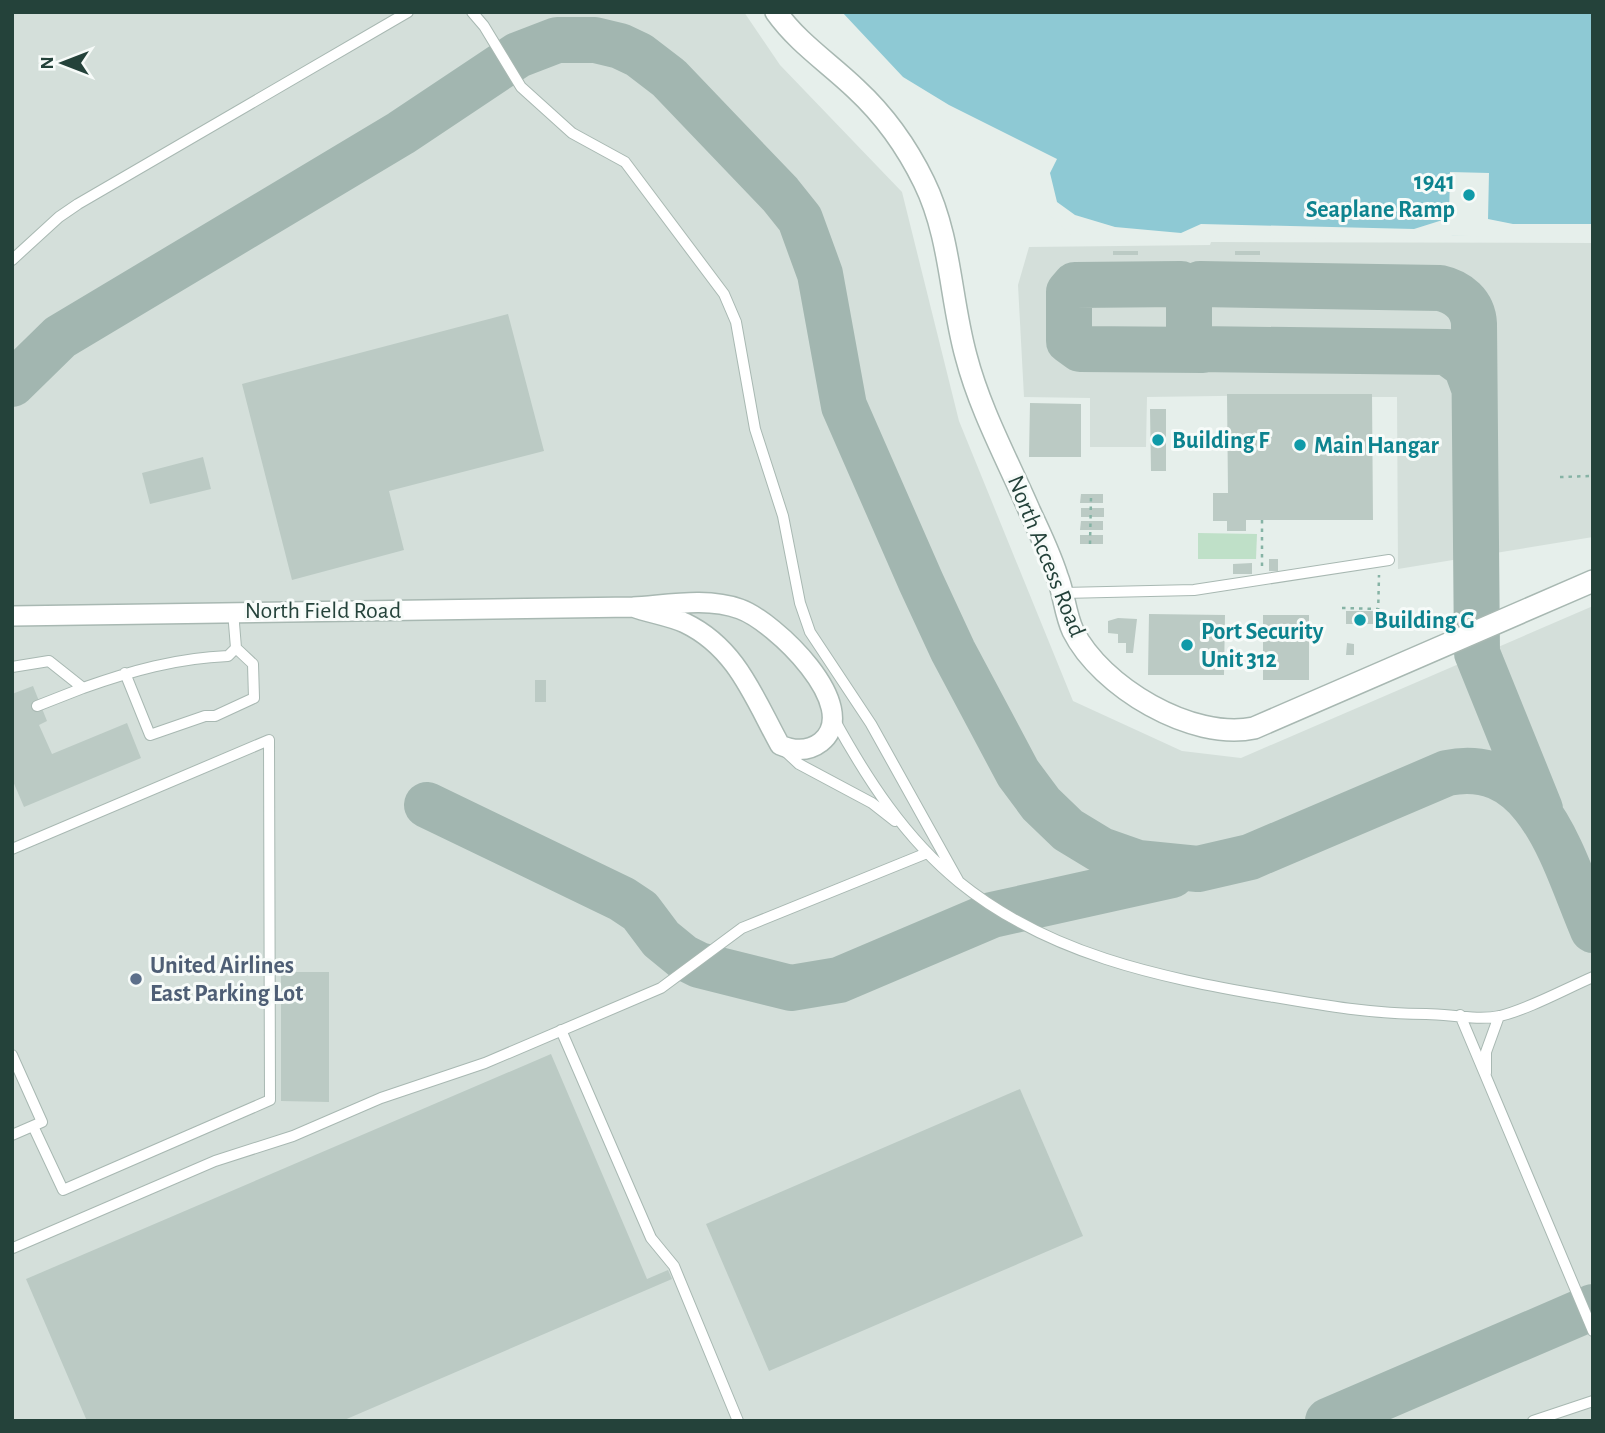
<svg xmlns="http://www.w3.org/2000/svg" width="1605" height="1433" viewBox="0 0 1605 1433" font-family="'Alegreya Sans',sans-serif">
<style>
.built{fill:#d4dfda}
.green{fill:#bfe0c8}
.water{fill:#8ec9d4}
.pier{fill:#e6efeb}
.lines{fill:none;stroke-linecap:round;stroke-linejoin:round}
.taxiway{stroke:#a2b6b0;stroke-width:46}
.building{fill:#bbcac4}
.service-casing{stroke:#a8b8b2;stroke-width:12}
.minor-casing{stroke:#a8b8b2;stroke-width:22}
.tertiary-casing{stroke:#a8b8b2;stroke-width:24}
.path{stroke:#86b3a5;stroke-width:2.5;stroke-dasharray:3.5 5;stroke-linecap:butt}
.service{stroke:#fff;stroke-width:10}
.minor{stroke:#fff;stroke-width:19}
.tertiary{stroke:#fff;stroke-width:21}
.culture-dot{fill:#0f9aa8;stroke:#f7fbf9;stroke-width:2.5}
.service-dot{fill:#5c6f8a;stroke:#f7fbf9;stroke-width:2.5}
.labels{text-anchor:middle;stroke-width:6;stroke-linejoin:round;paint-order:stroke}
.culture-label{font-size:24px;font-weight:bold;fill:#0d838f;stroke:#f7fbf9;text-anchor:start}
.street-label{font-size:24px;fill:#24423a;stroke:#f7fbf9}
.service-label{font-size:24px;font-weight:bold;fill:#4e5e75;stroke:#f7fbf9;text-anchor:start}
</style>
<rect width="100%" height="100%" fill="#e6efeb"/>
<path class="built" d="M12,12h732l36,53 122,127 57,229 114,280 109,50 59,7 352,-152v815h-1581z
M1211,242l380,1 2,294 -195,32 -1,-172h-25v-3l-225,3 -1,50h-56v-49l-66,-1 -6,-112 11,-38 181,-2z"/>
<path class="green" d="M1198,533l59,1 -1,25h-58z"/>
<path class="water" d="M803,12h790v226l-105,-3 -405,1 -36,-28 1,-29z"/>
<path class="pier" d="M799,12h43l61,65 46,28 108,54 -7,14 7,29 18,13 40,12 66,6 20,-9 213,5 35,-11 1,-46 39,1 -1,46 25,5h80v18l-105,-1 -4,-4 -32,-2 -3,6 -241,-4 -17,7 -109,-4 -12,-6 -26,-24 -5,-20 5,-10 -139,-82 -76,-53z"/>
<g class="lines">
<path class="taxiway" d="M1189,294l-8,-10 -106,1 -6,7v49l11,8 123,1
M12,384l48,-47 341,-204 117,-78 39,-15h38l25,6 19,9 30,23 111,116 20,25 20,55 24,132 77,176 32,69 65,122 23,31 27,26 33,20 37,13 60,6 52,-12 197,-84c92,-19 118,93 146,157
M1474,388l-8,-22 -19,-14 -250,-3 -8,-12v-43l11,-10 240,4c18,4 33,16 34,36l3,329 63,156
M427,805l195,94 18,12 21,28 22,18 16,8 92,23 48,-8 153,-65 180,-40
M1328,1421l265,-114"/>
</g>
<path class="building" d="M1113,251h25v4h-25z
M1235,251h25v4h-25z
M508,314l36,137 -155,40 15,59 -112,30 -50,-196z
M1227,394h145l1,126h-127v11h-19v-10h-14v-28h15z
M1030,403l51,1v53h-52z
M1150,409h16v62h-15z
M203,457l8,32 -61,15 -8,-31z
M1081,494h22v9h-23z
M1081,508h23v9h-23z
M1081,521h22v9h-23z
M1080,535h23v9h-23z
M1269,559h9v12h-9z
M1252,563v11h-19v-10z
M1346,611h29v13h-29z
M1149,614l76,1 -1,60h-76z
M1263,615h46v65h-46z
M1118,618l19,1 -4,34h-7v-10h-8v-9l-10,-1v-12z
M1347,643l7,1v11h-8z
M535,680h11v22h-11z
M33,686l14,35 -8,4 13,29 75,-31 14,35 -117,49 -12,-28v-85z
M281,972h48v130l-48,-1z
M551,1054l96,225 21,-9 4,9 -330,142h-255l-61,-142z
M1020,1089l63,147 -314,135 -63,-147z"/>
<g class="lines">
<g class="service-casing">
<path id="service" d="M472,12l12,14 37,61 51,46 53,29 99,132 12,28 19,107 28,87 17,87 10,29 61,92 88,158
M12,260l47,-43 19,-13 330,-192
M1063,593l131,-3 195,-30
M12,667l37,-6 34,27c48,-17 94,-30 145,-32l8,-8 -3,-37
M125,673l25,62 55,-19h10l39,-18 -1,-34 -17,-16
M37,706l46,-18
M834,719c33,60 71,119 125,163 89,72 199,95 309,114 53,9 104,18 158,18 23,0 51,7 74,2 29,-7 65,-27 93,-39
M785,751l14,13 73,39 23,18
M12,849l257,-109 1,360 -207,90 -30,-64
M1460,1015l133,316
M561,1030l90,208 23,28 64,155
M12,1055l30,67 -30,13
M1486,1073v-21l13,-36
M13,1248l202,-87 78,-25 88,-38 104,-35 176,-75 81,-60 185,-75
M1533,1421l60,-20"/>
</g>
<g class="minor-casing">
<path id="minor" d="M12,616l621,-9c34,-2 74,-10 107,2 34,12 124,98 81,133 -13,10 -27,9 -41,3 -26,-47 -43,-97 -95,-122 -15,-7 -36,-10 -52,-16"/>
</g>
<g class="tertiary-casing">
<path id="tertiary" d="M776,12c22,31 53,51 80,77 28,26 51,58 68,93 27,55 26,116 42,174 14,54 42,105 64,156 10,21 20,42 27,64 7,17 8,38 16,55 28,56 119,110 181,97l339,-147"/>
</g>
<path class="path" d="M1560,477l32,-1
M1090,544l1,-47
M1262,566v-46
M1342,608l36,1
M1375,617h3l1,-42"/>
<use href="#service" class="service"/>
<use href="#minor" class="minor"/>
<use href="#tertiary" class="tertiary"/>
</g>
<g class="culture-dot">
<circle cx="1469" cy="195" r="7"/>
<circle cx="1158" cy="440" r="7"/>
<circle cx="1300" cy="445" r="7"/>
<circle cx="1360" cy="620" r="7"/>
<circle cx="1187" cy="645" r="7"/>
</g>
<circle class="service-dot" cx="136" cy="979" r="7"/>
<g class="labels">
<g class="culture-label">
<text x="1455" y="189" text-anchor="end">1941<tspan x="1455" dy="28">Seaplane Ramp</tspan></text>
<text x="1172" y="448">Building F</text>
<text x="1314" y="453">Main Hangar</text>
<text x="1374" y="628">Building G</text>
<text x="1201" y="639">Port Security<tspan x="1201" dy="28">Unit 312</tspan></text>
</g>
<g class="street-label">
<text transform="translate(1047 556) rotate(68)" y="8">North Access Road</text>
<text x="323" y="618">North Field Road</text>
</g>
<g class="service-label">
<text x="150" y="973">United Airlines<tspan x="150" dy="28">East Parking Lot</tspan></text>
</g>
</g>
<rect width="1605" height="1433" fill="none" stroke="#24423a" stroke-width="28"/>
<g transform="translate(63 63) rotate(270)" stroke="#f7fbf9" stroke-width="5" paint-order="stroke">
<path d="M0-5L12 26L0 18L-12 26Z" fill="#24423a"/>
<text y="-10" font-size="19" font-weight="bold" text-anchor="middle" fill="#24423a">N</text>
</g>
</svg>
